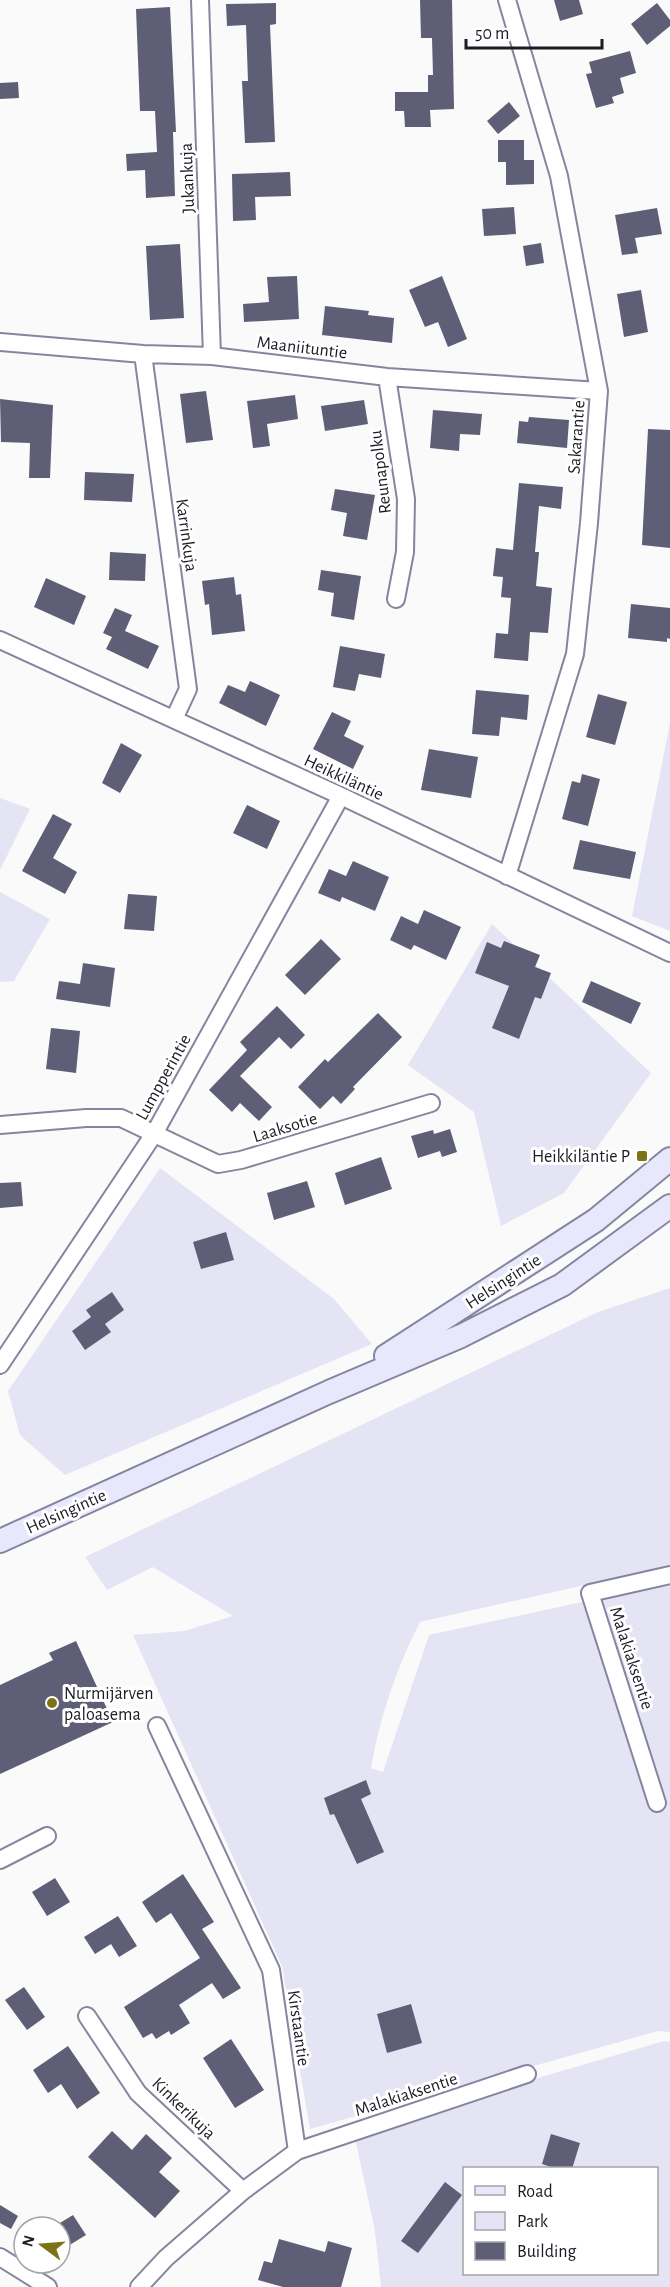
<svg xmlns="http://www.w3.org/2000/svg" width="670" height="2287" viewBox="0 0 670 2287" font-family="'Alegreya Sans',sans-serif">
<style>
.green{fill:#e4e4f5;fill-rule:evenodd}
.building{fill:#5e5e76}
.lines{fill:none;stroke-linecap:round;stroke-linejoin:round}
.minor-casing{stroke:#85859f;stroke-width:20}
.secondary-casing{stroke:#85859f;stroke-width:26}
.minor{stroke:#fff;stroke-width:16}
.secondary{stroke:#e8e8fd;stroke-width:22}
.poi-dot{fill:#7b7315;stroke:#fff;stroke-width:2}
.labels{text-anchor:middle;stroke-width:6;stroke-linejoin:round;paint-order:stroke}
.street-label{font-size:18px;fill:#1b1b25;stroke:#fff}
.poi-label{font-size:18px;fill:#1b1b25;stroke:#fff;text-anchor:end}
</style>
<rect width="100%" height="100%" fill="#fafafa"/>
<path class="green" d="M670,723v208l-38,-15z
M0,798l30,11 -30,61z
M0,892l50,27 -36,62 -14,1z
M492,924l159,149 -87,120 -63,33 -27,-114 -66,-47z
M160,1168l174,131 38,45 -307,131 -45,-40 -12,-44z
M670,1288v278l-250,56c-24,47 -40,94 -49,146l12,4 46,-137 241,-52v449l-12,-1 -348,98 -28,-163 -149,-331 51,-4 49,-15 -80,-49 -46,23 -22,-33 513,-245z
M664,2041l6,1v245h-289l-6,-56 -20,-93 98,-35zM464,2168h192v106h-192z"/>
<path class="building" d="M420,0h32l2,109 -24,1 1,17h-26l-1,-16h-9v-19h33v-17h5l-1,-37h-11z
M554,0h25l4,14 -23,7z
M276,3v21l-6,1 5,117 -30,1 -3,-62h6l-2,-56 -19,1 -1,-22z
M657,3l13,17v6l-23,19 -16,-21z
M170,7l6,125h-3l2,64 -29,2 -1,-28 -18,1 -1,-17 31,-2 -2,-41h-15l-4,-102z
M630,51l6,22 -16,5 4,15 -12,4 2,6 -18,5 -10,-34 6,-1 -3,-11z
M18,82l1,16 -19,1v-16z
M509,102l11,14 -22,18 -11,-13z
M498,140h26v20h10v24l-28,1v-23h-8z
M290,172l1,24 -36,1 1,23 -23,1 -1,-47z
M514,207l2,27 -32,2 -2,-27z
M657,208l5,26 -27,4 3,15 -16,2 -7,-40z
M541,243l3,20 -18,3 -3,-20z
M180,244l4,74 -34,2 -4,-74z
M297,276l2,43 -55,3 -1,-18 26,-2 -2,-25z
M442,276l25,63 -19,8 -10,-25 -13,5 -16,-37z
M641,290l7,42 -24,5 -7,-43z
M325,306l44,5 -1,4 26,3 -2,25 -70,-8z
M206,391l7,49 -27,3 -6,-49z
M295,395l3,24 -31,5 3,22 -17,2 -6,-47z
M0,399l53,6 -3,73h-21l1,-35 -29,-1z
M364,400l4,24 -43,7 -4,-25z
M433,410l49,4 -2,21 -20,-1 -1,17 -29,-3z
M529,417l40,3 -2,28 -50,-5 2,-22 9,1z
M648,429l22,1v118l-28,-3z
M85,472l49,2 -2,28 -48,-2z
M519,483l44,4 -2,22 -22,-3 -4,46h4l-3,34 16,2 -4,45 -18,-1 -2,29 -34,-3 2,-25 12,1 3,-36 -10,-1 2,-20 -10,-1 3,-28 17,2z
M335,489l40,6 -8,45 -24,-4 4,-23 -16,-3z
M110,552l36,2 -1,27 -36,-1z
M321,570l40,6 -7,44 -23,-4 3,-23 -16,-3z
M234,577l2,18 5,-1 4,37 -33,4 -3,-31 -4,1 -3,-24z
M46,578l40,18 -12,29 -40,-18z
M631,604l39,4v31l-3,-1v4l-39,-4z
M115,608l17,7 -7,16 34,15 -11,23 -42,-20 6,-12 -9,-4z
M340,646l45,8 -4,24 -22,-4 -4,17 -22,-4z
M250,681l30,14 -14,31 -47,-23 9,-18 17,7z
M476,690l53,5 -2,25 -26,-3 -2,19 -27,-2z
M598,694l29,8 -12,43 -29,-8z
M332,712l19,9 -7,15 20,10 -11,23 -40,-20z
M121,743l21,12 -22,38 -18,-10z
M429,749l49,8 -7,41 -50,-8z
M582,774l18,5 -12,47 -26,-7 10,-38 8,2z
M247,805l33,16 -13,28 -34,-16z
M53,814l19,10 -19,34 24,14 -12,22 -43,-23z
M580,840l56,12 -6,27 -57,-10z
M353,861l36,16 -14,34 -33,-14 -2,5 -22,-9 11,-24 17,7z
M128,894l29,2 -3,35 -30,-2z
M424,910l37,17 -15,33 -32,-15 -3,5 -21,-10 11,-24 17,8z
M321,939l20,20 -36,36 -20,-20z
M504,941l36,14 -5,12 16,6 -10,26 -6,-2 -16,42 -27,-11 17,-42 -34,-13 12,-31 14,6z
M83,963l32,5 -5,39 -54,-8 3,-18 21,3z
M591,981l50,22 -10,21 -49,-22z
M277,1006l28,29 -14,14 -12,-12 -39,39 32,31 -13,14 -19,-18 -8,9 -23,-22 38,-40 -7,-8z
M378,1013l24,24 -49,50 2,2 -14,15 -8,-8 -13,13 -22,-22 27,-28 3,3z
M51,1028l29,3 -4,42 -30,-4z
M450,1129l7,23 -15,5 -2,-6 -22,7 -7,-22 22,-6 1,4z
M381,1157l11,32 -47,16 -10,-32z
M307,1181l8,26 -41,13 -7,-27z
M21,1182l2,24 -23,2v-25z
M226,1232l8,28 -33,9 -8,-27z
M112,1292l12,18 -19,14 6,8 -26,18 -13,-19 19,-14 -5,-7z
M76,1641l37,81 -113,52v-89l53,-25 -4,-7z
M366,1780l5,14 -10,5 23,53 -27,12 -23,-50 -4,1 -6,-17z
M183,1874l31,48 -12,7 39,59 -18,11 -11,-16 -33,22 11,18 -19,12 -2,-4 -13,8 -4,-6 -9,5 -19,-31 76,-49 -29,-45 -15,10 -14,-21z
M55,1878l15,24 -23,14 -15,-24z
M118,1916l19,30 -18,11 -8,-13 -16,10 -11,-17z
M24,1987l21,30 -18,13 -22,-30z
M411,2004l11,39 -35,10 -10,-39z
M231,2039l33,51 -29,18 -32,-50z
M68,2046l32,47 -23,16 -16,-25 -13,9 -15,-23z
M112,2131l20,19 14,-16 26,24 -13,14 21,19 -25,27 -67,-61z
M551,2134l29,9 -8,26h-15l-15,-5z
M445,2182l17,13 -44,58 -17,-12z
M0,2205l18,11 -7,13 -11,-6z
M73,2215l13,20 -18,11 -8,-13v-6l-5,-1z
M279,2239l46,13 3,-11 24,7 -11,39h-58l-25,-7 6,-19 8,2z"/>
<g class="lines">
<g class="minor-casing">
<path id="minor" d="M200,0l12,356
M0,342l143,12 69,2 175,21 212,14
M143,354l45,335 -14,30
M387,377l19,122 -1,53 -9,47
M0,640l341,156 329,157
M507,876l68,-222 14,-131 10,-132 -40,-215 -52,-176
M0,1125l86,-7h35l97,46 23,-4 190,-57
M0,1365l154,-231 187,-338
M157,1726l114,244 26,181
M657,1803l-67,-210 80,-18
M0,1860l47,-24
M87,2016l51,77 105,98
M0,2257l48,30
M139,2287l27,-29 77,-67 54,-40 230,-77"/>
</g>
<g class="secondary-casing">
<path id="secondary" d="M386,1356l210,-136 74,-61
M0,1541l329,-149 132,-56 101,-51 108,-79"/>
</g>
<use href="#minor" class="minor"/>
<use href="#secondary" class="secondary"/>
</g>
<g class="poi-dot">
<rect x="636" y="1150" width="12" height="12" rx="3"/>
<circle cx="52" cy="1703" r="6"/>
</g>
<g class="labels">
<g class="street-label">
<text transform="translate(187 178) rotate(-92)" y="6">Jukankuja</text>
<text transform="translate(302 347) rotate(7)" y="6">Maaniituntie</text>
<text transform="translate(576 437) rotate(-86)" y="6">Sakarantie</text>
<text transform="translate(380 472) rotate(-97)" y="6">Reunapolku</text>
<text transform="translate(187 535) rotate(82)" y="6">Karrinkuja</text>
<text transform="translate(344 777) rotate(25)" y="6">Heikkiläntie</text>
<text transform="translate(163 1077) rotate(-61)" y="6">Lumpperintie</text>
<text transform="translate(285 1127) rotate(-17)" y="6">Laaksotie</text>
<text transform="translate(503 1281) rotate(-33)" y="6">Helsingintie</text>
<text transform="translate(66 1511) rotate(-24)" y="6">Helsingintie</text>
<text transform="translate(632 1658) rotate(72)" y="6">Malakiaksentie</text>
<text transform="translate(299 2028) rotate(82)" y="6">Kirstaantie</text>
<text transform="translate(406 2094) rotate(-18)" y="6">Malakiaksentie</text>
<text transform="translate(184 2108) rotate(44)" y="6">Kinkerikuja</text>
</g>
<g class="poi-label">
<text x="630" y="1162">Heikkiläntie P</text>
<text x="64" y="1699" text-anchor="start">Nurmijärven<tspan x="64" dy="21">paloasema</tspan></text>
</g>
</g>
<rect x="463" y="2167" width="195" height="108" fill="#ffffff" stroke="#a4a4a8" stroke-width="1.5"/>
<rect x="475" y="2186" width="30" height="9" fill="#e8e8fd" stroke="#a4a4a8" stroke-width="1.5"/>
<text x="517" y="2197" font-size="18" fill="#1b1b25">Road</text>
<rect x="475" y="2212" width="30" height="18" fill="#e4e4f5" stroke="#a4a4a8" stroke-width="1.5"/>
<text x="517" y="2227" font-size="18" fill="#1b1b25">Park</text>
<rect x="475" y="2242" width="30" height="18" fill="#5e5e76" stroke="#a4a4a8" stroke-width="1.5"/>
<text x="517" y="2257" font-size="18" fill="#1b1b25">Building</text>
<g transform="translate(42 2245) rotate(286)"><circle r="28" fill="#ffffff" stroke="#a4a4a8" stroke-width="1.5"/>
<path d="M0-4.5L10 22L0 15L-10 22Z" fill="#7b7315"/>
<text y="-9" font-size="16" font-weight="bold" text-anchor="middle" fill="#1b1b25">N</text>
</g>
<path d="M466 39v9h136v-9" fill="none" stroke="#1b1b25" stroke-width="3"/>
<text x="475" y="39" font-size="18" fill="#1b1b25" stroke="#ffffff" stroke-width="4.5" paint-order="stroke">50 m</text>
</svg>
